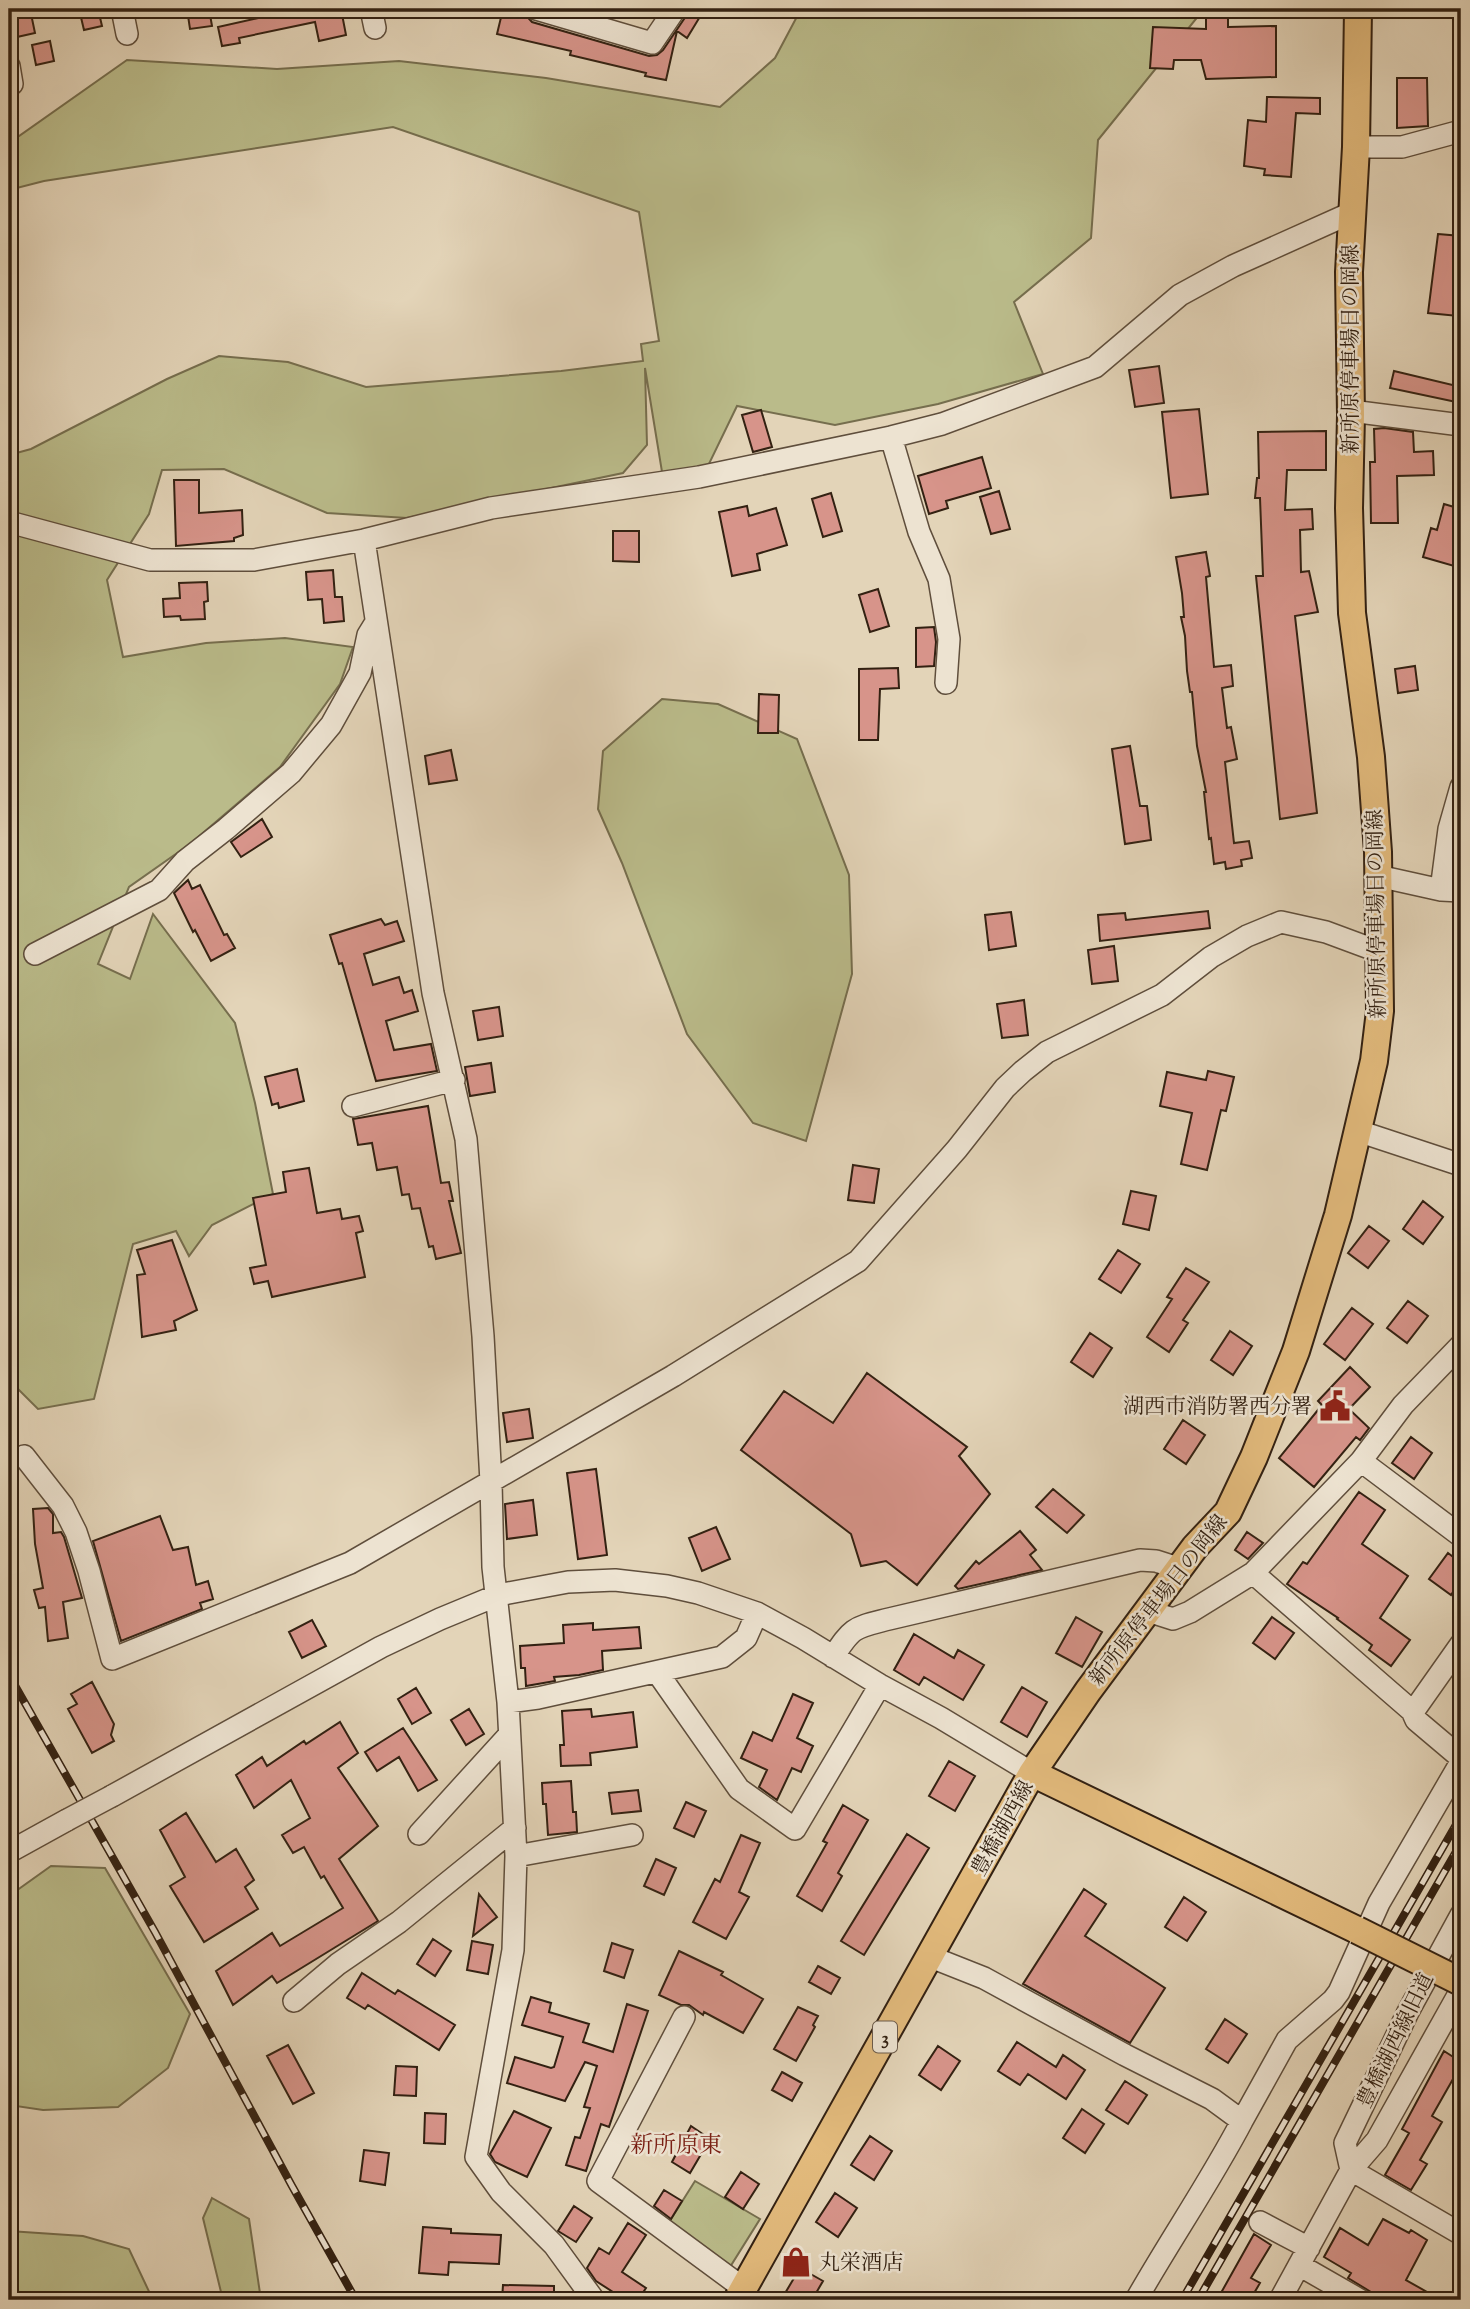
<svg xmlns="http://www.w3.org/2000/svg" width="1470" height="2309" viewBox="0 0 1470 2309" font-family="'Sorts Mill Goudy','Noto Serif JP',serif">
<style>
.green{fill:#babb8a;stroke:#766e4e;stroke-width:2}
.building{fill:#d7948a;stroke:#332112;stroke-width:2}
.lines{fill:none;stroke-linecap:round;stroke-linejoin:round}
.minor-casing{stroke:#5f4e3c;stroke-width:24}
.major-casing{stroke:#332112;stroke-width:30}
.minor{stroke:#ede3d1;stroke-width:21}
.major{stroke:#e2ba7c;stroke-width:26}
.rail-casing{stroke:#332112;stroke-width:8}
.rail{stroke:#ede3d1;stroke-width:5;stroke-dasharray:16;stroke-linecap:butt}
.minor-bridge-casing{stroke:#5f4e3c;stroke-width:24;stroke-linecap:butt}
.major-bridge-casing{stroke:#332112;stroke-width:30;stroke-linecap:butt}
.minor-bridge{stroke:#ede3d1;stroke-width:21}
.major-bridge{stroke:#e2ba7c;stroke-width:26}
.labels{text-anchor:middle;stroke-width:5;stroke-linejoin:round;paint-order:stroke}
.shield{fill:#ede3d1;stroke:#6b5b4b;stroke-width:2}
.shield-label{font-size:19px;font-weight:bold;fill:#332112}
.street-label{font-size:21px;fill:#332112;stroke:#ede3d1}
.poi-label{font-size:21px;fill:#332112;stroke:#ede3d1;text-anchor:end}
.neighbourhood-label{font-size:23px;fill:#7a1f14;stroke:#ede3d1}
</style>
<rect width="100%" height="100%" fill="#e3d4b8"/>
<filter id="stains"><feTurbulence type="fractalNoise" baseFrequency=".00286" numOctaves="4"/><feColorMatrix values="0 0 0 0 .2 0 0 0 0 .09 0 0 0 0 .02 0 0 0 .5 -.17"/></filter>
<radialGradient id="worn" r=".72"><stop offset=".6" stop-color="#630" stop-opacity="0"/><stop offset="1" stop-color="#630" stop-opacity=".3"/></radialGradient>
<path class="green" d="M801,9h403l-106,131 -7,98 -77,64 29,72 -105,30 -103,21 -98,-19 -30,62 -44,10 -18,-110 2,77 -24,28 -216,45 -80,-5 -103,-44 -62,1 -13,44 -42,66 16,77 83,-14 79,-5 68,9 -13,37 -60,83 -90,77 -61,43 -31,77 32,15 23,-65 82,109 20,80 18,91 -61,31 -23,31 -13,-25 -43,13 -39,155 -56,10 -29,-29v-925l22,-6 136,-70 52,-23 69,6 78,25 195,-16 82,-10 -2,-17 18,-3 -20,-129 -246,-85 -349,54 -35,9v-50l10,-4 108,-76 150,9 122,-8 147,17 174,29 55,-49z
M662,699l56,5 79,35 52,136 3,99 -46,167 -53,-18 -66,-89 -65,-171 -24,-54 5,-58z
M51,1866l54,2 85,146 -22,54 -50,39 -75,3 -34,-5v-209z
M695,2181l65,38 -30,48 -64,-40z
M212,2198l37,21 12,81h-41l1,-8 -18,-74z
M9,2231l74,5 46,13 24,51h-108l-36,-4z"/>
<path class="building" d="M11,9h19l5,24 -18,4z
M79,9h19l4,17 -18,4z
M187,9h22l3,17 -22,3z
M276,9h65l5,26 -27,6 -4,-19 -76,16 1,5 -18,3 -4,-19 45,-10 -1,-5z
M503,9l20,3 9,10 117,34 8,-1 6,-5 23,-34 2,-7 13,6 -14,23 -10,-7 -11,49 -21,-4 1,-3 -76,-18 1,-4 -74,-17z
M1228,13v14l48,-1v51l-70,2 -5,-19h-27l-1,9 -23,-1 3,-41 53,2v-15z
M50,41l4,20 -18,4 -4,-20z
M1397,78h30l1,48 -31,2z
M1267,97l53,1v16l-24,-1 -5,64 -27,-2 1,-6 -21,-3 4,-46 18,2z
M1438,234l23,2v41l-3,39 -30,-3z
M1159,366l5,37 -29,4 -6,-37z
M1394,371l67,16v16l-71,-15z
M1199,409l9,85 -37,4 -9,-86z
M761,410l11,37 -19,5 -11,-37z
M1384,428l29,4 1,20 19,-1 1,24 -37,1 1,47h-27l-1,-61h5l-1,-33z
M1326,431v39h-39l-2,40 27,-1 1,20 -13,1 1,42 8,-1 9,41 -23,4 22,197 -37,6 -24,-243h7l-3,-78h-5l2,-20h2l-1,-46z
M982,457l9,31 -45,13 2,7 -19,6 -11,-38z
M174,480h25v33l43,-3 1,25 -9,3v3l-58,5z
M999,491l11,38 -19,5 -11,-37z
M831,493l11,38 -19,6 -11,-38z
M1444,504l17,5v59l-38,-11 8,-29 6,2z
M747,506l2,10 27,-8 11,37 -30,9 3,16 -28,6 -13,-64z
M613,531h26v31l-26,-1z
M1206,552l4,24 -4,1 8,90 17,-2 2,21 -11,2 5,40 4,-1 6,32 -12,3 9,81 15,-2 3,17 -11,2 1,6 -16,3 -1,-7 -11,2 -3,-26 -2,1 -5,-47h2l-9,-46 -5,-54h-2l-3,-21 -2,-35 -4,-19h3l-2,-24 -6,-36z
M333,570l2,27h7l2,24 -20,2 -2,-24 -14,1 -2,-28z
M207,582l1,19 -4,1 1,17 -24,1 -1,-4 -16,1 -1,-18 17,-1 -1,-15z
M878,589l11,37 -19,6 -11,-37z
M934,627l2,15 -2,24 -18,1v-39z
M1415,666l3,24 -20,3 -3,-24z
M898,668l1,20 -19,1 -2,51h-19v-71z
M759,694l20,1 -1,38h-20z
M1130,746l10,60h7l4,34 -26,4 -13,-95z
M451,750l6,30 -28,4 -4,-28z
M262,819l10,18 -31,20 -10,-15z
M188,880l4,9 8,-4 24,50 3,-1 8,14 -24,13 -16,-31 -2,2 -19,-39z
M1208,911l2,17 -110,13 -2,-26 27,-2 1,7z
M1011,912l5,34 -27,4 -4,-35z
M381,919l4,6 12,-4 7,20 -40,13 9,31 26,-8 5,16 8,-3 6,21 -32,10 8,29 37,-6 6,27 -61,10 -34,-118 -3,1 -9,-29z
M1114,946l4,35 -26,3 -4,-34z
M1024,1000l4,35 -26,3 -5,-34z
M499,1007l4,29 -25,4 -5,-29z
M491,1063l4,29 -25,4 -5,-29z
M297,1069l7,32 -25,7 -1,-5 -6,2 -7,-28z
M1208,1071l26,6 -8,34 -5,-1 -14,60 -26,-6 11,-51 -32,-7 7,-34 39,8z
M428,1106l13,77 8,-1 4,19h-4l12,52 -25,6 -3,-13 -4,1 -9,-39 -8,1 -3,-15 -7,1 -5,-28 -20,3 -5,-27 -14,2 -5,-26z
M853,1165l26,4 -5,34 -26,-3z
M309,1168l8,45 23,-4 2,10 17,-3 4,15 -7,2 9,44 -93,20 -4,-16 -14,3 -4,-16 16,-3 -13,-67 33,-6 -3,-20z
M1131,1191l25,5 -7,34 -26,-6z
M1423,1201l20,16 -20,27 -20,-15z
M1369,1226l20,15 -21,27 -20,-15z
M172,1240l25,70 -23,11 2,9 -34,7 -5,-62 8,-1 -8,-24z
M1118,1250l22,14 -19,29 -22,-14z
M1186,1268l23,14 -26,38 5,3 -19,29 -22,-15 25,-38 -5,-2z
M1408,1301l20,15 -21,27 -20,-15z
M1352,1308l21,16 -28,36 -21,-16z
M1230,1331l22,15 -19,29 -22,-15z
M1090,1333l22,15 -19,29 -22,-15z
M1350,1367l20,20 -21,22 20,19 -9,12 -4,-3 -42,50 -35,-29 43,-53 -4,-4z
M867,1373l100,74 -8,9 31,38 -73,91 -31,-24 -25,5 -10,-32 -110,-84 43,-59 49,32z
M529,1409l4,29 -26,4 -4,-29z
M1183,1420l22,15 -19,29 -22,-15z
M1411,1437l21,16 -18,26 -22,-16z
M596,1469l11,86 -29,4 -11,-86z
M1053,1489l31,26 -17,18 -31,-26z
M1359,1492l26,18 -23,34 46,32 -28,42 30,22 -19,26 -22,-16 3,-5 -35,-26 1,-1 -51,-34 16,-22 4,2z
M533,1500l4,35 -30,4 -2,-35z
M48,1508l5,6v19l8,-1 3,5 18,61 -19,4 5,36 -20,3 -3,-34 -6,1 -5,-18 9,-2 -8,-44 -2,-35z
M160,1516l13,34 15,-3 8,38 12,-4 5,18 -13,4 2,6 -81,32 -28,-100z
M716,1527l14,32 -28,12 -13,-33z
M1020,1531l16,19 -6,5 12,15 -84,19 -3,-3 21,-25 3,3z
M1247,1532l16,11 -15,16 -13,-9z
M1448,1553l13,10v17l-10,15 -22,-16z
M1076,1617l26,15 -20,35 -26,-14z
M1272,1617l22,16 -19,26 -22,-16z
M312,1620l14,26 -24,12 -13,-26z
M593,1623v7l46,-3 2,21 -39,3 1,19 -24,5 -25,2 1,4 -29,5 -1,-18h-4l-1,-22 44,-3 -1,-18z
M914,1634l40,24 4,-8 26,15 -21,35 -39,-23 -5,8 -25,-15z
M92,1682l22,42 -3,11 3,6 -22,12 -24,-44 9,-5 -6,-10z
M1022,1687l25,15 -20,35 -26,-15z
M416,1688l15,25 -19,11 -14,-25z
M793,1694l20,9 -16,35 16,8 -12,26 -9,-4 -15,32 -18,-13 8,-17 -26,-12 12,-26 19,9z
M469,1709l15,25 -18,11 -15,-25z
M591,1709l1,8 41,-5 4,35 -47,6 1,12 -30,1 -1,-21h4l-2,-34z
M340,1722l18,31 -20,15 40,58 -39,33 39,62 -101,62 -5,-7 -39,29 -17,-34 56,-38 8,13 63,-38 -19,-32 -3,2 -17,-31 -11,6 -11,-18 28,-17 -19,-38 -37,28 -18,-33 26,-18 5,9 37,-25 2,3z
M403,1728l34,52 -19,11 -19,-34 -22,14 -12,-19z
M949,1761l26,15 -20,35 -26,-15z
M571,1781l2,31h3l1,20 -29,3 -2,-31h-3l-1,-21z
M638,1790l3,21 -29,3 -3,-21z
M686,1802l20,9 -12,26 -20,-9z
M843,1805l25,15 -30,53 4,3 -20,35 -25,-15 30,-53 -4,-2z
M186,1813l30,49 20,-13 18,31 -9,7 13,22 -54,33 -34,-56 15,-9 -25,-47z
M907,1834l22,14 -65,107 -23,-14z
M741,1835l19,8 -21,49 10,5 -23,42 -33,-17 22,-43 5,3z
M656,1859l20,9 -12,27 -20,-9z
M1084,1889l22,15 -21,32 80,52 -35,55 -107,-59z
M479,1894l18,23 -24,19z
M1184,1897l22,15 -19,29 -22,-14z
M433,1939l18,12 -16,25 -18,-12z
M472,1941l21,4 -5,29 -21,-4z
M612,1943l21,7 -9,28 -20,-7z
M679,1951l44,21 -2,3 42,24 -20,34 -39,-21 -1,3 -14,-10h-8l-22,-10z
M818,1966l22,12 -9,16 -22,-12z
M362,1973l33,21 3,-4 57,35 -16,25 -71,-45 -3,4 -18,-11z
M531,1997l20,6 -2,9 40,12 -6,18 30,10 14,-48 21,7 -39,116 -8,-3 -15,47 -20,-6 9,-28 5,1 10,-30 -6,-1 13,-41 -12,-4 -20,39 -58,-18 8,-26 36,11 3,-1 9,-30 -41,-12z
M798,2007l20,9 -5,9 2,2 -19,34 -22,-12z
M1225,2019l22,15 -19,29 -22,-14z
M1017,2042l39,25 7,-12 22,15 -19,29 -38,-25 -8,11 -22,-14z
M288,2045l26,48 -21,11 -26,-48z
M938,2046l22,15 -19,29 -22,-15z
M1444,2051l17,11v3l-29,51 10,6 -22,38 7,4 -16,26 -26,-15 24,-42 -7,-4z
M396,2066l21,1 -1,29 -22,-1z
M782,2072l20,11 -10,18 -20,-11z
M1125,2081l22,14 -19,29 -22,-14z
M1082,2109l22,15 -19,29 -22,-15z
M514,2111l37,17 -24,49 -32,-15 -5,-8z
M425,2113l21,1 -1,30 -21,-1z
M691,2126l19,13 -20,34 -18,-11z
M870,2136l22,15 -18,29 -23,-15z
M364,2150l25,3 -4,32 -25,-4z
M741,2172l18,12 -16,25 -18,-12z
M664,2190l18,11 -11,18 -17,-13z
M835,2193l22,15 -19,29 -22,-15z
M574,2206l18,12 -16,24 -18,-11z
M1383,2219l26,14 2,-3 16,10 -21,40 35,20h-57l-36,-22 3,-5 -27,-16 16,-29 28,17z
M628,2223l18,12 -24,37 24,16 -8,12h-26l4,-6 -20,-13 -9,-13 12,-20 10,6z
M423,2227l28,2v4l50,2 -2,29 -50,-2 -1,13 -29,-2z
M1254,2234l17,11 -20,33 9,5 -10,17h-33z
M800,2268l23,13 -11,19h-31z
M503,2285l51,1v14h-52z"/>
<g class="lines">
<g class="minor-casing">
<path id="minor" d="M122,9l5,25
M371,9l4,19
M536,9l116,34 23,-34
M9,66l3,18
M1356,147h46l59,-16
M1351,411l110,14
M891,437l28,95 20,47 10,60 -3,44
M9,522l141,38h104l110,-20 127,-32 208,-31 192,-40 51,-13 153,-57 85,-72 53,-29 118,-53
M364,540l69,453 33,146 17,197 8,146 2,85 15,135 8,154 -3,94 -37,207 25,35 53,53 40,55
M1378,876l63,14 20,1
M1441,890l8,-61 12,-42
M35,954l124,-64 26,-29 41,-32 65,-56 40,-48 29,-52 8,-38 8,-13
M353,1106l101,-26
M1358,1131l103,34
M24,1456l39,50 13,26 13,39 23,88 238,-96 323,-187 185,-115 99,-112 48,-61 18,-17 24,-19 115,-57 49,-38 36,-21 34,-14 45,10 54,20
M1361,1461l100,75
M1253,1573l159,138 4,9 45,38
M1148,1611l25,8 17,-7 63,-39 108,-112 42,-56 58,-60
M833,1657c20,-31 21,-29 56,-38l251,-59 16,1 25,8
M657,1672l82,117 56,40 85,-144
M508,1702l30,-4 184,-41 24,-19 11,-25
M1413,1712l48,-68
M112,1796l269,-149 59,-28 58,-24 70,-13 47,-2 52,6 31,7 59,20 46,25 77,47 61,33 91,55
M419,1834l90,-99
M9,1852l58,-32
M516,1856l116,-21
M931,1957l53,21 141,77 87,44 30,22c-32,61 -72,119 -106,179
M294,2001l44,-37 61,-42 116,-94
M684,2017l-86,164 145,107
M1242,2121l45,-81 46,-40 6,-8 40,-89 82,-141
M1351,2170l-6,-27 63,-131 53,-97
M1351,2170l110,64
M1260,2222l49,26
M1299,2265l61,35
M1280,2300l71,-130 26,-30 84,-150"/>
</g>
<g class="major-casing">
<path id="major" d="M1032,1773l325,157
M737,2300l295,-527 56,-82 107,-144 33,-35 26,-55 42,-106 42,-136 36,-154 6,-50 -2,-159 -7,-95 -19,-144 -3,-105 2,-93 -2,-143 7,-125 2,-138"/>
</g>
<use href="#minor" class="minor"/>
<use href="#major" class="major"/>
<g class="rail-casing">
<path id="rail" d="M9,1675l146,257 137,254 64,114
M1182,2300l279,-484
M1198,2300l263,-457"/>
</g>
<use href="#rail" class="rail"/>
<g class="minor-bridge-casing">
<path id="minor-bridge" d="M67,1820l45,-24"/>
</g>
<g class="major-bridge-casing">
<path id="major-bridge" d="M1357,1930l104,52"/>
</g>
<use href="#minor-bridge" class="minor-bridge"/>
<use href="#major-bridge" class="major-bridge"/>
</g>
<defs>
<g id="civic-bare" transform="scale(2.415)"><path d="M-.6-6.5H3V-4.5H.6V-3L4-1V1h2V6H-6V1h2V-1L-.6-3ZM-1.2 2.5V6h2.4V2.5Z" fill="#8f2418" stroke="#ede3d1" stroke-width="2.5" paint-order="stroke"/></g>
<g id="shop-bare" transform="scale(2.415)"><path d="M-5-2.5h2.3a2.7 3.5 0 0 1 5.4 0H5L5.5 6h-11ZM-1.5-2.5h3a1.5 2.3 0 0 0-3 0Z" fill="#8f2418" stroke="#ede3d1" stroke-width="2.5" paint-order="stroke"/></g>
</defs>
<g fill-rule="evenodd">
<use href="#civic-bare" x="1335" y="1406"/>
<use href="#shop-bare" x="796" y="2262"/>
</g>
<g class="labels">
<rect class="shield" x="873" y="2021.5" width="24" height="31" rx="5"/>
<g class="shield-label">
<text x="885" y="2044">3</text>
</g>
<g class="street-label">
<text transform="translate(1350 349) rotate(-90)" y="7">新所原停車場日の岡線</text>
<text transform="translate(1376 914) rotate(-91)" y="7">新所原停車場日の岡線</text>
<text transform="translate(1158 1600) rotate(-52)" y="7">新所原停車場日の岡線</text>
<text transform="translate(1002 1828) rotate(-61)" y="7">豊橋湖西線</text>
<text transform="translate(1395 2040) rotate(-64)" y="7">豊橋湖西線旧道</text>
</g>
<g class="poi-label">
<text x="1312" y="1413">湖西市消防署西分署</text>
<text x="819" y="2269" text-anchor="start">丸栄酒店</text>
</g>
<g class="neighbourhood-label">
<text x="676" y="2152">新所原東</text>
</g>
</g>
<rect width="1470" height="2309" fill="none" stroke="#e3d4b8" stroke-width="35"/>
<rect x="10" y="10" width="1449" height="2288" fill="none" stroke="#332112" stroke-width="3.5"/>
<rect x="18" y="18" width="1435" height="2274" fill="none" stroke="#332112" stroke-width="2"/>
<rect width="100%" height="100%" filter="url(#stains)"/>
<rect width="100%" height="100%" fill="url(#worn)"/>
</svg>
